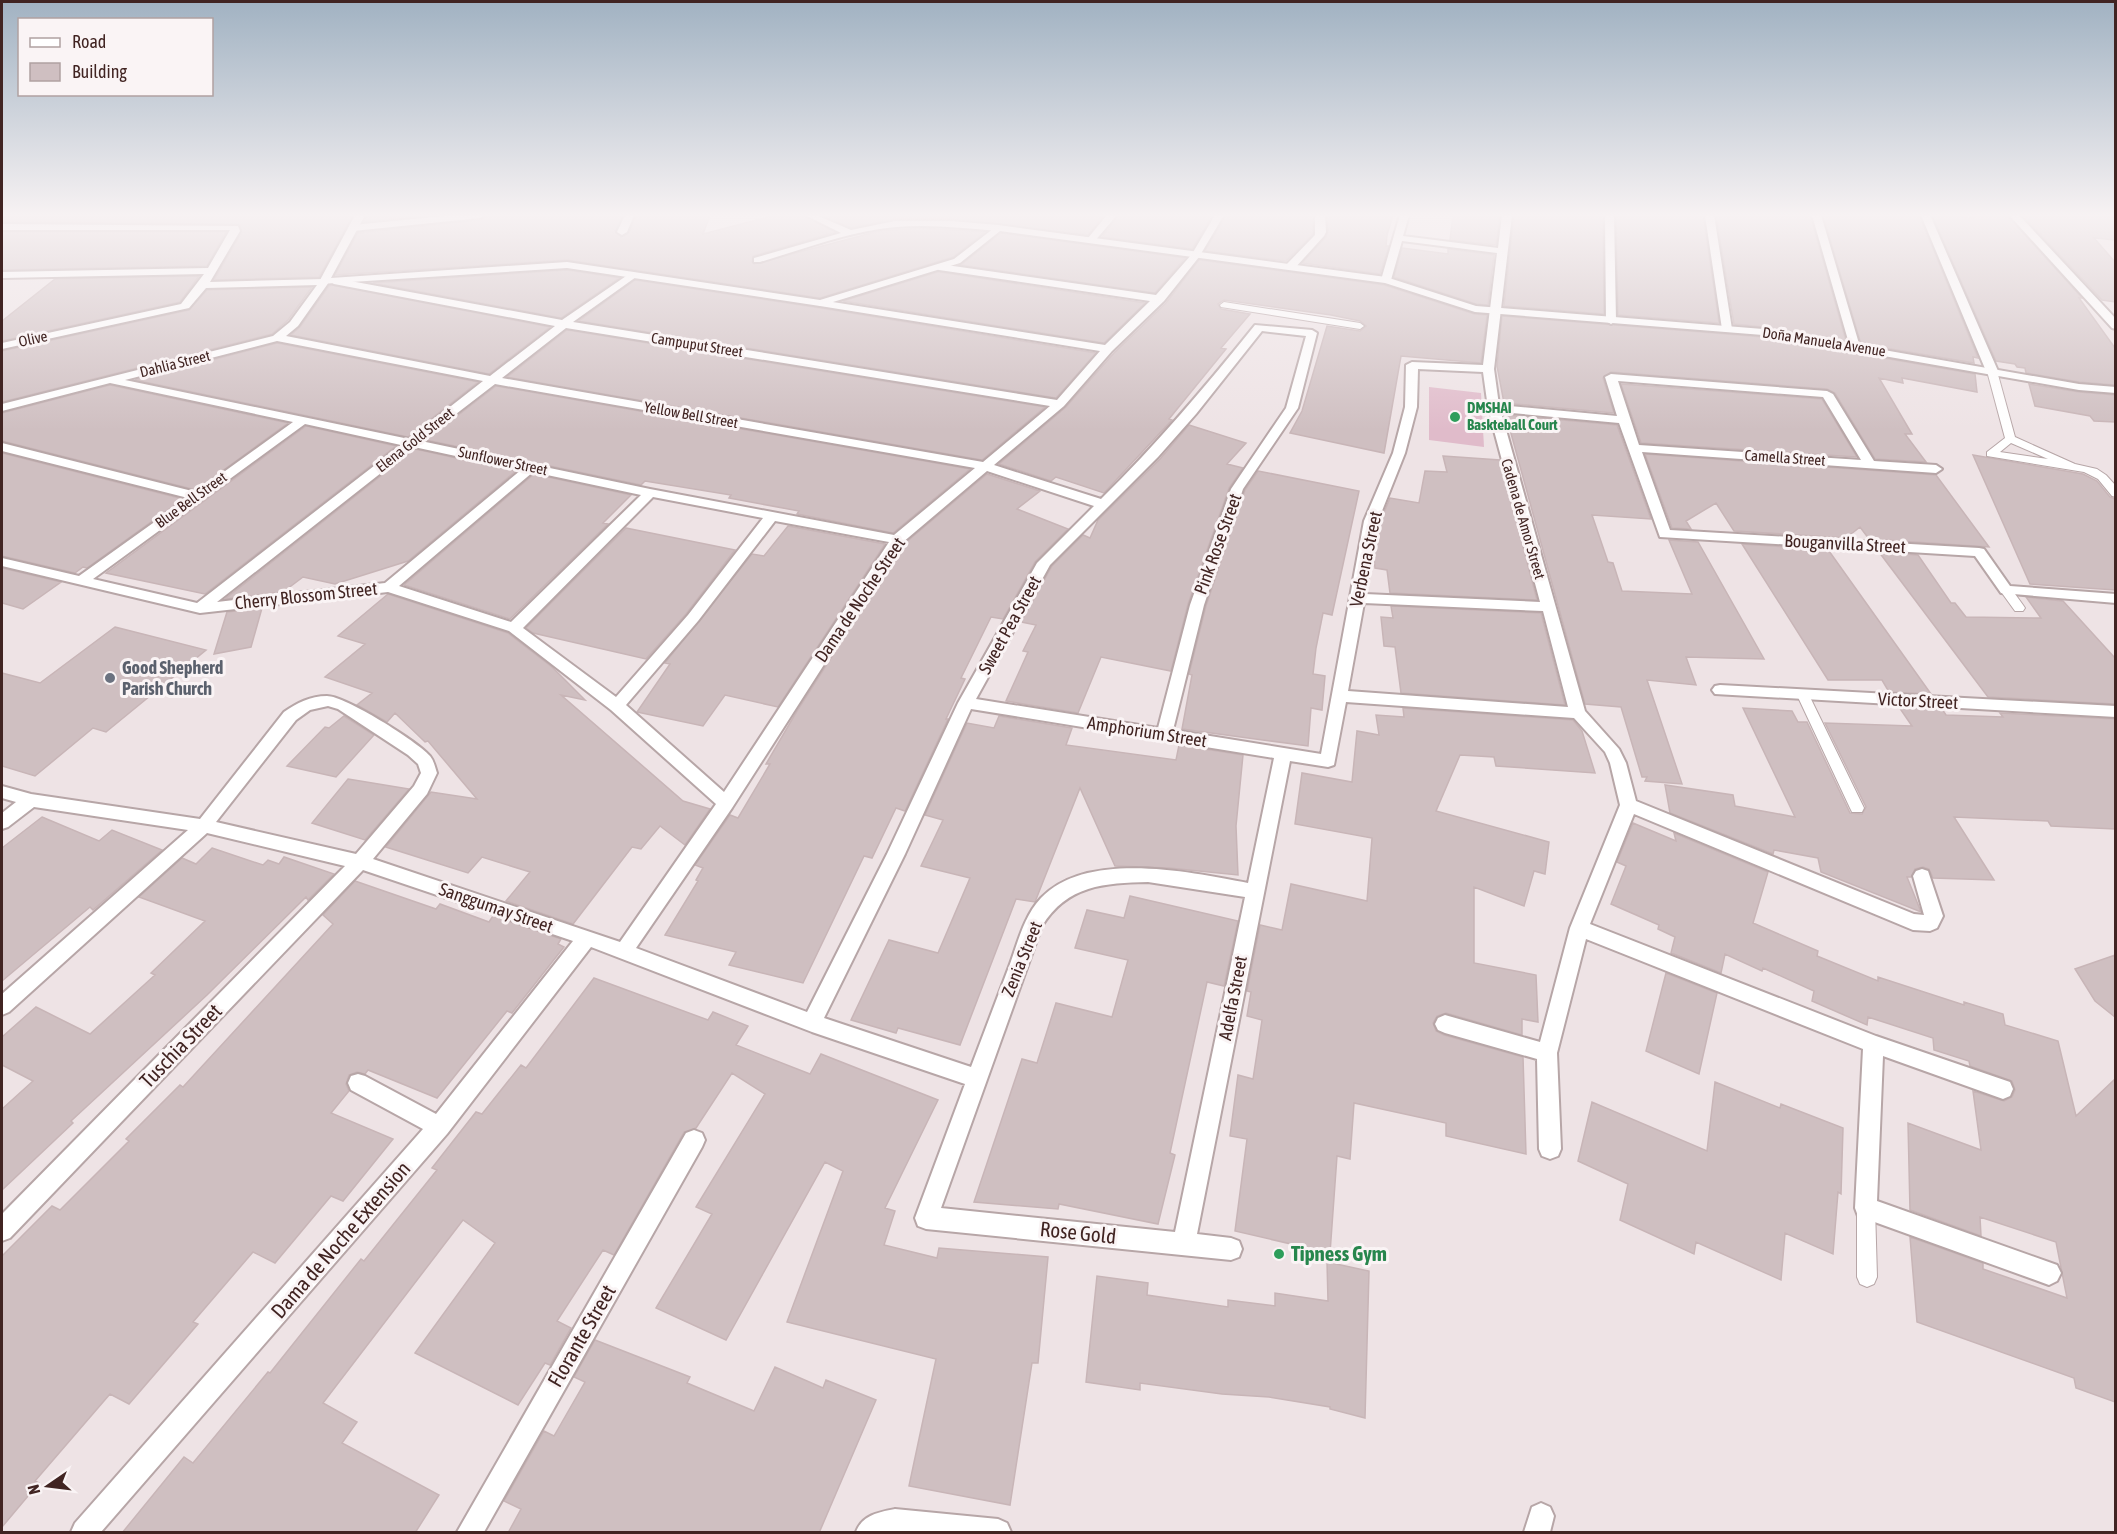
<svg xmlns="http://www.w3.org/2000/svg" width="2117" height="1534" viewBox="0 0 2117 1534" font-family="'Asap Condensed',sans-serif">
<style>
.green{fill:#e0bbca}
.building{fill:#cfbfc1;stroke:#c8b5b7;stroke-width:1.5}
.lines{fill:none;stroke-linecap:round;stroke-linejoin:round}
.service-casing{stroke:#b7a6a7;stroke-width:2}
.minor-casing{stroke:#b7a6a7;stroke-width:4}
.tertiary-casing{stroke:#b7a6a7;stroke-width:4}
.service{fill:#fff;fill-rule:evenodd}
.minor{fill:#fff;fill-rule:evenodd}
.tertiary{fill:#fff;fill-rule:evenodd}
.leisure-dot{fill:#2e9e5b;stroke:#faf4f5;stroke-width:2}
.worship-dot{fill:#6b7280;stroke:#faf4f5;stroke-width:2}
.labels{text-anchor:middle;stroke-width:6;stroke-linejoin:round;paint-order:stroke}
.far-street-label{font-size:15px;fill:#412422;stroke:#faf4f5}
.far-leisure-label{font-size:15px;font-weight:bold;fill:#27864d;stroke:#faf4f5;text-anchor:start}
.street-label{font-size:18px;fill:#412422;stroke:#faf4f5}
.worship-label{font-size:18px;font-weight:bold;fill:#5b616d;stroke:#faf4f5;text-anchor:start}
.near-street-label{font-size:21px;fill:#412422;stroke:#faf4f5}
.near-leisure-label{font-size:21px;font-weight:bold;fill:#27864d;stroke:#faf4f5;text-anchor:start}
</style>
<rect width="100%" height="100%" fill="#eee3e5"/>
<path class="green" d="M1429,387l52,6 3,54 -55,-7z"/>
<path class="building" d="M2,215h351l-34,62 -105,3 28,-48 -3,-8 -237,-2z
M367,215h67l-70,7z
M487,215h136l-8,16 6,6 8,-4 7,-18h74l-7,19 73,-19h27l32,17 -82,24 -1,6 2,2 125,-33 42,-3 64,4 -32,25 -133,41 -253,-38 -232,15 23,-42 122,-13z
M821,215h283l-16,20 -137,-16h-56l-44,9z
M1119,215h94l-21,34 -90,-12z
M1226,215h87v19l-27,27 -81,-10z
M1327,215h66l-6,20 -1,11h3l-9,28 -78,-11 24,-26 2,-5z
M1453,215h47l-4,30 -46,-5z
M1514,215h89l1,99 -100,-8z
M1616,215h87l16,108 -101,-8z
M1716,215h94l36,126 -83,-14 -29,-3z
M1823,215h96l59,143 -5,-1 1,6 -113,-19z
M1932,215l42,3 -3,-3h36l75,83h-3l36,50v37l-36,-3 -53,-9 -1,-5 -8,-1 -2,-3 -19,-3z
M2022,215h93v25l-21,-2 21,24v40l-13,-2z
M2,232h224l-19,34 -205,4z
M1001,233l184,25 -30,35 -194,-28z
M1402,248l46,6v-5l46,6 -6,50 -12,-1 -82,-27z
M1199,260l185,25 90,29 13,1 -6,48 -80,-7 -17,97 -94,-20 12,-22 25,-85 33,5 6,-5 -6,-5 -29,-6 -107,-15 -6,4 3,5 29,5 -29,34 5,1 -57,70 3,1 -68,73 -48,-16 -5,4 -52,-17 67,-57 48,-54 52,-50z
M567,270l52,8 -58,40 -188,-35z
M938,272h1l206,31 -41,40 -261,-42z
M199,276l-19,26 -178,39v-20l53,-42z
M635,280l185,28 276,45 -40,45 -477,-77z
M329,286l3,-1 218,42 -61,47 -198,-39 9,-8z
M312,287l-24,33 -16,14 -270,68v-51l187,-41 18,-20z
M1502,316l261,21 212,37 2,18 -75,-14 1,5 -24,-5 33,56h-7l21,28 -51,-3 -40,-66 -8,-4 -216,-17 -8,6 11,35 -110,-10 -7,-37z
M567,330l478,77 -63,53 -475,-83z
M277,343l201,39 -70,55 -273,-57z
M1621,384l201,15 35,58 -216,-14z
M2029,384l50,8 36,3v27l-21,-1 -4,-5 -55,-10z
M110,385l178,38 -92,67 -194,-49v-28z
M496,386l474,83 -77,64 -96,-19 2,-3 -70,-13 2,-3 -86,-14 -4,4 -215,-45z
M1506,415l111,10 34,94 -59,-4 16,47 5,1 9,28 70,3 -23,-54 29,2 66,117 -78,-2 10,28 -49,-5 35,104 -37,-3 2,-4h-5l-21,-70 -36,-3z
M1189,425l57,18 -19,21 16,4 -14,20 -41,116 -17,67 -70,-14 -23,56 -72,-12 22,-49 -5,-1 13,-26 -15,-3 31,-56 31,-31 7,3 8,-18 62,-61z
M306,426l90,20 -191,148 -99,-21z
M415,449l101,22 -108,90 -73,23 -32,-7 -20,15 -58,7z
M2,453l181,46 -96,69 -4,-1 -8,6 -73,-17z
M1645,454l291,21 53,72 -120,-8 -9,-12 -14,11 -112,-7 -18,-28 -30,18 5,8 -19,-1z
M1973,455l110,19 14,7 13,16 5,2v91l-85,-6z
M1443,456l57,4 37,140 -147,-7 -3,-23 -12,-2 -1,-10 6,-36 10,-24 29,5 6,-32 22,1z
M1258,471l101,20 -27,124 -9,-2 -7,35 -3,26 12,2 -3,34 -11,-2 -3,38 -126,-17 10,-54 -3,-1 17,-68 39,-116z
M534,474l97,21 -28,28 5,1 -98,95 -106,-34z
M987,474l53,17 -23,18 51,20 -33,33 -32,57 -12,-2 -30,61 4,1 -19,40h2l-43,92 -9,-3 -24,50 -8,-2 -61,127 -74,-18 7,-13 -71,-17 33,-54 -2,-1 7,-12 -8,-3 35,-50 8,3 32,-54h-4l31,-53 107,-167z
M788,526l97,18 -107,163 -53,-12 -22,31 -66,-14 33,-48 -5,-1 87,-109 12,2z
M626,528l109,22 -49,64 -40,45 -113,-26 -7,-5z
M1742,544l88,6 -1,1 102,143 -42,-2 -7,-12h-54z
M1879,552l39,3 33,48h4l11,14 75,1 -15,-21 37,4 52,57v46l-127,-7z
M2,568l59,14 -38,27 -21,-6z
M388,594l120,39 44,34 33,33 -24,-5 122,106 27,8 -25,36 -25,-19 -19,23 -9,-2 -59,77 -67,-23 24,-29 -48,-15 -14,16 -82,-26 45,-55 46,7 -49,-58 -3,1 -30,-29 -8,9 -30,-17 15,-12 -47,-16 40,-33 -27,-8z
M1391,606l150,7 24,92 -164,-12 -6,-46 -11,-1 -3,-29 12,1z
M262,608l-11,39 -37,7 13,-42z
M115,627l91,23 -100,82 -13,-4 -58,48 -33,-10v-93l38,10z
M1899,707l43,2 4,6 57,2 -3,-4 115,6v110l-64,-3 -3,-5 -94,-4 40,63 -61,-2 -4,-9 -6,-2 -8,2 -4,8h-4l14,35 -100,-40 -3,-14 -44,-8 -1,4 -103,-41 -5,-28 68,10 2,11 60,11 -52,-109 49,3 6,11h9l43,91 12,1 4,-7 -41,-84 87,3z
M1403,708l170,12 9,11 13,42 -99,-7 -2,-9 -34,-2 -24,56 113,31 -4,32 -11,-3 -10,35 -50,-19v76l62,12 2,47 -16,-3v16l-76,-22 -9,3 -4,7 3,8 8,4 79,22 3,97 -80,-18v-13l-92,-20 -4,56 -13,-3 -7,97 -95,-22 12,-92 -17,-3 8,-61 15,4 9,-59 -15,-4 4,-24 -4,-1 13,-66 22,5 9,-46 76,17 5,-63 -77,-14 7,-51 50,9 5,-51 22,4 -3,-20 28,2z
M344,716l30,19 -38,42 -49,-11 38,-39 4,1z
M999,716l73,12 -6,17 110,15 3,-15 64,10 -7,71 2,49 -69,-7 -54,-2 -35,-78 -45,114 -19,-3 -56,146 -62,-17 -2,5 -45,-13 38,-80 49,13 32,-75 -49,-12 22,-46 -18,-5 42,-92 27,5z
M348,779l61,10 -44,51 -53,-17z
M42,817l57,24 13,-11 50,20 -69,60 -3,-3 -88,74v-133z
M1633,823l43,18 -2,-8 94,39 -15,51 65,28 -1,5 61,25v-4l86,28v-3l39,12 2,11 53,16 18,75 39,-37v323l-39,-14 -2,-10 -157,-56 -7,-85 73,26v6l84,29 -11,-56 -76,-25 1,19 -71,-26 -2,-87 73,27 -8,-59 31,10 8,-4 3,-7 -3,-9 -42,-15 -1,-5 -35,-11 -1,-12 -65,-21 -1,8 -55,-24 2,-10 -51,-23 -1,3 -37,-17 -4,19 -50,-20 4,-16 -17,-8 1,-4 -48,-21 15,-38 -9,-4z
M212,848l51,17 5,-5 11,4 5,-7 50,17 -26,26 -2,-3 -99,98 -136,126 2,2 -71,67v-81l31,-28 -31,-16v-28l34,-30 54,27 65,-59 -4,-2 54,-52 -66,-24 43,-39 14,6z
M355,881l81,28 4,-5 49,18 4,-6 68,23 -3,5 6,3 -52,66 -5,-2 -70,87 -69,-28 -3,4 -8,-2 -8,3 -3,9 3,7 -18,22 62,26 -50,62 -12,-5 -56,67 -22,-11 -60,70 5,2 -69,80 -19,-10 -75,87 4,2 -37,44v-271l50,-50 8,4 69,-69 -3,-2 54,-54 3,2 150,-163 -10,-9z
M1130,896l108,25 -14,65 -17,-4 -37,171 5,2 -17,69 -99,-20 -1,5 -84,-7 48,-143 15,4 19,-60 56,14 16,-57 -53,-12 12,-38 37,8z
M2115,955v62l-20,-16 -20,-32z
M1666,973l51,20 -18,81 -53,-23z
M594,978l114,42 5,-8 35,14 -12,19 74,29 11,-20 117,46 -53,108 10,3 -11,34 53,13 2,-10 109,9 -10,106h-6l-22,142 -101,-19 27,-127 -149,-37 56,-151 -18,-9 -99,178 -70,-32 56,-94 -16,-7 69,-113 -33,-21 -36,55 -12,4 -70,123 -11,-5 -46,71 14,7 -21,37 -5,-2 -27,42 -103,-52 80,-110 -32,-23 -140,183 34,19 -15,21 97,52 -24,38h-293l62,-76 9,6 75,-91 2,1 91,-114 3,2 73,-91 -5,-2 44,-56 6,2 39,-49 5,3z
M1715,1082l65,26 1,-4 62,24 -2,66 -3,-2 -5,62 -48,-21 -4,47 -85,-38 -2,12 -74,-34 8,-36 -50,-23 14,-59 115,49z
M1327,1262l42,9 -4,147 -35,-9v-2l-61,-10 -47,-3 -82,-11v7l-54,-8 11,-106 51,7 -1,12 81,12v-7l47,6v-13l53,8z
M595,1340l95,37 -3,6 67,28 21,-44 48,21 3,-8 50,20 -57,133h-311l13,-24 -17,-8 40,-70 10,5 31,-54 -11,-5z"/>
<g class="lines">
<g class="service-casing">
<path id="service" d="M1224,302l136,21 4,3 -4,3 -139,-22 -1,-2z
M1992,368l5,3 18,66 60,27 22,5 9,6 10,11v11l-4,-1 -14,-17 -14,-7 -97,-16v-4l18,-14 -18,-67zM2011,443l37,16 -48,-7z
M2006,586l4,1 13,18 2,3 -2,3h-8l-13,-18 -2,-3 2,-3z
M1803,691l6,4 55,113 -2,4h-10l-2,-4 -53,-113z
M1866,1199l6,3 3,6 2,69 -3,7 -7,3 -7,-3 -3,-7v-69l3,-6z"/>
</g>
<g class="minor-casing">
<path id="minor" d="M455,215h30l-5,3 -127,13 -5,-3 5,-3z
M625,215h9l-7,17 -5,3 -5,-3z
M805,215h11l35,15 44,-9h56l47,4 5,3 -5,3c-34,-3 -69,-7 -102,-4 -46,4 -92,22 -136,35h-6v-4l87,-25z
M1107,215h10l-23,27h-6v-4z
M1215,215h9l-25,42 -35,44 -52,50 -48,55 -70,59 107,34c56,-55 105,-113 154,-174l57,5 5,3 -19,75 -55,81 -39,116 -31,125 148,24 43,-233 29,-68 12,-46 1,-42 6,-3 71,3 14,-112 -95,-12 -11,39 -9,2 -1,-2 19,-65h9l-6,21 95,12 4,-33h10l-18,154 5,36 118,11 -12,-39 6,-3 216,17 6,3 41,67 62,4 6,4 -6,4 -294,-21 28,78 309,18 5,1 26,37 106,8v9l-115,-10 -26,-37 -315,-19 -41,-114 -118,-11 84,299 34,38 7,14 10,38 278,113 10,1 -11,-39 3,-5 6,-2 6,2 15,45 -6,12 -7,3 -17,-1 -279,-116 -44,110 286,112 134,46 3,7 -3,7 -7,3 -120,-43 -6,145 180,64 4,8 -4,8 -8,4 -191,-69 -3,-8 8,-159 -277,-110 -29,114 4,96 -3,7 -8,3 -8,-3 -3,-7 -2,-90 -92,-26 -7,-3 -3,-6 3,-6 7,-3 95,27 30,-114 50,-123 -10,-42 -5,-11 -31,-34 -228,-16 -12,63 -6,2 -38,-6 -93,473 34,4 8,3 3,8 -3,8 -8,3 -305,-31 -8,-3 -3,-8 50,-134 -153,-52 -221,-85 -144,187 -346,398h-30l4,-9 348,-394 -72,-39 -3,-7 3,-7 7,-2 7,2 71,38 137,-173 -210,-71 -353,368 -8,3v-27l343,-348 -138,-33 -198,179 -7,3v-21l186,-164 -154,-23 -26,20 -6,2v-16l14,-11 -14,-4v-12l29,8 169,25 84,-107c13,-9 26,-16 43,-16 18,0 90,45 103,60 4,5 5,11 7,17l-10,21 -54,65 247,83 96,-138 -105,-94 -102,-79 -121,-39 -188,21 -198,-47v-8l77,18 109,-78 -186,-47v-8l194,49 97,-70 -183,-39 -108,28v-7l271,-68 17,-14 27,-37 -111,3 -17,20 -187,41v-6l179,-39 23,-30 -202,4v-6l206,-4 22,-38h-228v-6l236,2 2,5 -30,51 114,-3 5,3 -31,44 -12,10 204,40 65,-50 -221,-42 -5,-3 5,-3 228,42 70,-48 4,1v4l-63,45 484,78 43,-49 -280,-45 -5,-3 5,-3 285,45 45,-44 -211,-31 -5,-3 5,-3 217,31 36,-41zM566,328l484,78 -67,56 -481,-84zM1262,331l44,5 -20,72 -55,81 -41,116 -32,123 -182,-29 74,-134 108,-108 38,-43zM277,341l206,40 -74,58 -284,-59zM1418,369l65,3 5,36 52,194 -175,-8 13,-73 27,-68 12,-46zM1618,381l205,16 38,63 -222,-15zM495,384l480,84 -81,67 -244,-46 -229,-48zM305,424l96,21 -204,158 -104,-24zM414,447l107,23 -136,113 -168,19zM987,471l107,35 -57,57 -79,140 -71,151 -80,158 -171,-64 96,-140 170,-265zM533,472l108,23 -130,127 -112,-36zM653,497l110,21 -75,97 -72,82 -93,-69zM775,521l114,21 -165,250 -98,-87 72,-84zM1364,603l179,8 25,96 -220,-16zM328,706l10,3 70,46 10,9 3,9 -7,13 -58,68 -140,-32 80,-102 14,-10zM971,709l303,49 -26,125c-58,-11 -161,-33 -207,15 -17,18 -23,44 -31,66 -13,34 -26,69 -39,103l-147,-49 81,-164zM1148,882l97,15 -70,335 -234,-24 101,-282c25,-41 63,-43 106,-44z
M1315,215h10l1,17 -2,4 -30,33h-8v-4l29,-30z
M1605,215h9l2,106 -5,3 -5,-3z
M1705,215h9l18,114 -5,3 -5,-3z
M1812,215h9l39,132 -1,2 -4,1 -5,-3z
M1921,215h9l68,156 -2,2h-8l-2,-2z
M2009,215h10l97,104v10l-4,-1z
M1720,685l396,21v11l-401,-23 -3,-4 3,-4z
M694,1130l8,3 3,7 -3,7 -218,385h-27l229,-399z
M1541,1503l9,4 4,9 -4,16h-26l8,-25z
M895,1509l103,10 9,4 4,9h-155c6,-17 23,-20 39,-23z"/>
</g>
<g class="tertiary-casing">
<path id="tertiary" d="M355,215h10l-34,63 236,-16 253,38 134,-41 44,-34 388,52 90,29 287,23 316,55 37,3v6l-37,-3 -316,-55 -288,-23 -90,-29 -385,-52 -40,32 -140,43 -253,-38 -247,16 -1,-2z"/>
</g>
<use href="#service" class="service"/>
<use href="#minor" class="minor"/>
<use href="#tertiary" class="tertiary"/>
</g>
<linearGradient id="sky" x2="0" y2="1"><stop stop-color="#a1b2c2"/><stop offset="0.5" stop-color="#f7f2f3"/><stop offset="1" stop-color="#f7f2f3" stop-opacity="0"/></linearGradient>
<rect width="2117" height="430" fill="url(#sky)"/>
<g class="leisure-dot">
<circle cx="1455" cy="417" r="6"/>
<circle cx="1279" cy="1254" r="6"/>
</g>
<circle class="worship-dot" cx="110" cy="678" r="6"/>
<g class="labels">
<g class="far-street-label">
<text transform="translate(33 339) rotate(-12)" y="5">Olive</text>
<text transform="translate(1824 342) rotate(9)" y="5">Doña Manuela Avenue</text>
<text transform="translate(697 345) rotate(9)" y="5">Campuput Street</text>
<text transform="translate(175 364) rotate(-14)" y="5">Dahlia Street</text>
<text transform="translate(691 415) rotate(10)" y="5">Yellow Bell Street</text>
<text transform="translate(415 440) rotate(-38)" y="5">Elena Gold Street</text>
<text transform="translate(1785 458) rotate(4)" y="5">Camella Street</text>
<text transform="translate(503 461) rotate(12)" y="5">Sunflower Street</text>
<text transform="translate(191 500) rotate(-36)" y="5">Blue Bell Street</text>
<text transform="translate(1523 519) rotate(74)" y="5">Cadena de Amor Street</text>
</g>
<g class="far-leisure-label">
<text x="1467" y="413">DMSHAI<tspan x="1467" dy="17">Baskteball Court</tspan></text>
</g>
<g class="street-label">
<text transform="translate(1218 544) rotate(-70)" y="6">Pink Rose Street</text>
<text transform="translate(1845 544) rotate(3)" y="6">Bouganvilla Street</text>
<text transform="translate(1366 559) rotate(-78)" y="6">Verbena Street</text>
<text transform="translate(306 596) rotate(-6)" y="6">Cherry Blossom Street</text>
<text transform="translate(860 600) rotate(-56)" y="6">Dama de Noche Street</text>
<text transform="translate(1010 625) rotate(-61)" y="6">Sweet Pea Street</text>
<text transform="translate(1918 701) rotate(3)" y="6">Victor Street</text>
<text transform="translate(1147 732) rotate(9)" y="6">Amphorium Street</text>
<text transform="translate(496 908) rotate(19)" y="6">Sanggumay Street</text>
<text transform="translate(1022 959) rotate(-68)" y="6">Zenia Street</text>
<text transform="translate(1233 998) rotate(-79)" y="6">Adelfa Street</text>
</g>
<g class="worship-label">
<text x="122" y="674">Good Shepherd<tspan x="122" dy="21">Parish Church</tspan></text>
</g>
<g class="near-street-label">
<text transform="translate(181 1046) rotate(-46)" y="7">Tuschia Street</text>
<text transform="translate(1078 1233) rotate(6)" y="7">Rose Gold</text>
<text transform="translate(341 1240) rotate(-49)" y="7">Dama de Noche Extension</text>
<text transform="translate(582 1336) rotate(-60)" y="7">Florante Street</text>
</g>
<g class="near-leisure-label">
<text x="1291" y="1261">Tipness Gym</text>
</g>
</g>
<rect width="2117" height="1534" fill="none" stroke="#412422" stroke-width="6"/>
<rect x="18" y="18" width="195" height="78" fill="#faf4f5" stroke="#b0a1a1" stroke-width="1.5"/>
<rect x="30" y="38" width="30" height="9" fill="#ffffff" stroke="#b0a1a1" stroke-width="1.5"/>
<text x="72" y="48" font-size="18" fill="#412422">Road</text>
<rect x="30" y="63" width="30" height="18" fill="#cfbfc1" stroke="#b0a1a1" stroke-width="1.5"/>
<text x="72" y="78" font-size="18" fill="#412422">Building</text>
<g transform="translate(48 1486) rotate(256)" stroke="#faf4f5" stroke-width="4.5" paint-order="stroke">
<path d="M0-4.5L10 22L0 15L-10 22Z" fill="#412422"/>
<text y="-9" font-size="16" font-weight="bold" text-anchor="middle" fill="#412422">N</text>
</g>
</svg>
